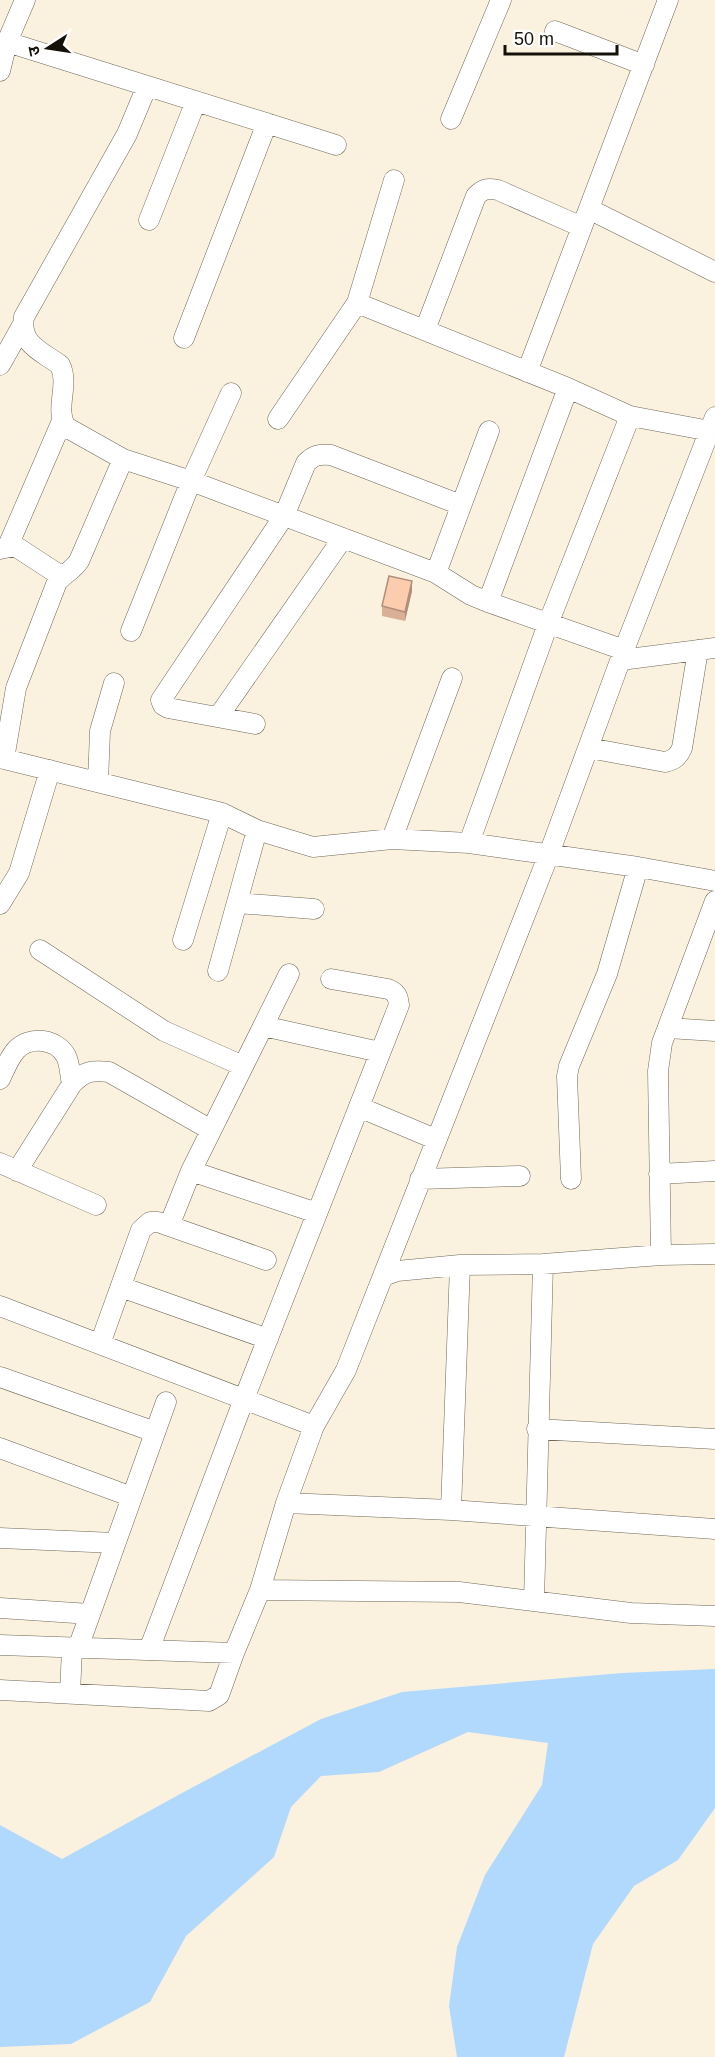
<svg xmlns="http://www.w3.org/2000/svg" width="715" height="2057" viewBox="0 0 715 2057" font-family="Helvetica,'Noto Sans Devanagari',sans-serif">
<style>
.water{fill:#b1d8fd}
.lines{fill:none;stroke-linecap:round;stroke-linejoin:round}
.minor-casing{stroke:#6f6858;stroke-width:21}
.minor{stroke:#fff;stroke-width:20}
.wall{fill:#d9af96}
.shaded-wall{fill:#b08f7a}
.building{fill:#fcccaf;stroke:#b08f7a;stroke-width:1.5}
</style>
<rect width="100%" height="100%" fill="#faf2df"/>
<path class="water" d="M715,1669v139l-37,52 -44,26 -41,58 -29,113h-107l-8,-51 8,-59 28,-72 57,-90 6,-42 -80,-11 -89,40 -58,4 -30,31 -17,50 -88,79 -36,66 -79,42 -71,3v-222l62,34 120,-66 139,-74 81,-27 220,-19z"/>
<g class="lines">
<g class="minor-casing">
<path id="minor" d="M555,31l89,34
M7,42l329,103
M0,71l7,-29 18,-42
M147,86l-20,48 -103,183c-5,27 17,34 36,48 10,20 -6,44 6,62l57,32 68,22 245,92 35,22 17,7 136,48
M451,119l50,-119
M589,209l126,63
M149,220l47,-119
M357,303l211,85 62,28 80,15
M425,330l51,-134c8,-8 12,-8 22,-6l84,37
M184,338l83,-215
M0,365l22,-39
M527,372l141,-372
M278,419l79,-116 37,-123
M8,546l54,-125
M0,549l15,-3 46,30
M436,573l53,-142
M488,602l80,-214
M131,631l60,-150 40,-88
M621,660l94,-12
M218,717l125,-179
M255,724l-87,-16 -5,-3 -2,-5 123,-184 22,-53c8,-8 13,-9 25,-8l130,50
M589,748l76,14c9,-2 13,-5 17,-14l16,-98
M0,758l222,55 35,17 56,17 79,-8 77,4 169,24 77,14
M4,759l12,-71 41,-106c7,-8 16,-12 22,-21l44,-102
M98,782l2,-51 14,-48
M392,839l60,-161
M469,843l79,-219 82,-208
M237,903l77,6
M0,904l19,-31 31,-103
M183,940l39,-127
M40,950l124,81 79,35
M218,971l39,-141
M263,1026l117,26
M668,1028l47,3
M0,1079c5,-10 9,-21 16,-29 14,-15 41,-11 50,6 4,8 4,19 6,28
M359,1107l76,32
M0,1163l96,42
M17,1171l55,-87c12,-13 20,-14 37,-12l102,58
M191,1171l126,42
M659,1174l56,-3
M420,1179l100,-3
M571,1179l-4,-103 2,-10 38,-92 31,-107
M169,1226l22,-55 98,-197
M661,1255l-3,-184 4,-28 53,-142
M383,1276l14,-5 63,-6 83,-1 118,-9 54,-1
M121,1287l147,52
M0,1306l314,120
M100,1344l41,-114 9,-8h8l108,38
M0,1377l155,55
M537,1429l178,10
M0,1448l132,49
M286,1503l165,7 264,19
M451,1510l9,-245
M0,1538l115,5
M260,1590l199,2 172,21 84,3
M534,1601l9,-337
M0,1608l90,6
M0,1645l234,8
M78,1648l88,-246
M149,1650l95,-251 155,-394c-1,-9 -3,-13 -11,-16l-57,-10
M0,1690l209,11 10,-6 15,-42 26,-63 26,-87 28,-77 32,-56 203,-516 75,-204 91,-233
M70,1694l2,-46"/>
</g>
<use href="#minor" class="minor"/>
</g>
<path class="wall" d="M412,591l-7,30 -23,-5v-10z"/>
<path class="shaded-wall" d="M412,581v10l-7,30v-9z"/>
<path class="building" d="M389,576l23,5 -7,31 -23,-6z"/>
<g transform="translate(48 48) rotate(258)" stroke="#ffffff" stroke-width="4.5" paint-order="stroke">
<path d="M0-4.5L10 22L0 15L-10 22Z" fill="#14110b"/>
<text y="-9" font-size="16" font-weight="bold" text-anchor="middle" fill="#14110b">उ</text>
</g>
<path d="M505 45v9h112v-9" fill="none" stroke="#14110b" stroke-width="3"/>
<text x="514" y="45" font-size="18" fill="#14110b" stroke="#ffffff" stroke-width="4.5" paint-order="stroke">50 m</text>
</svg>
